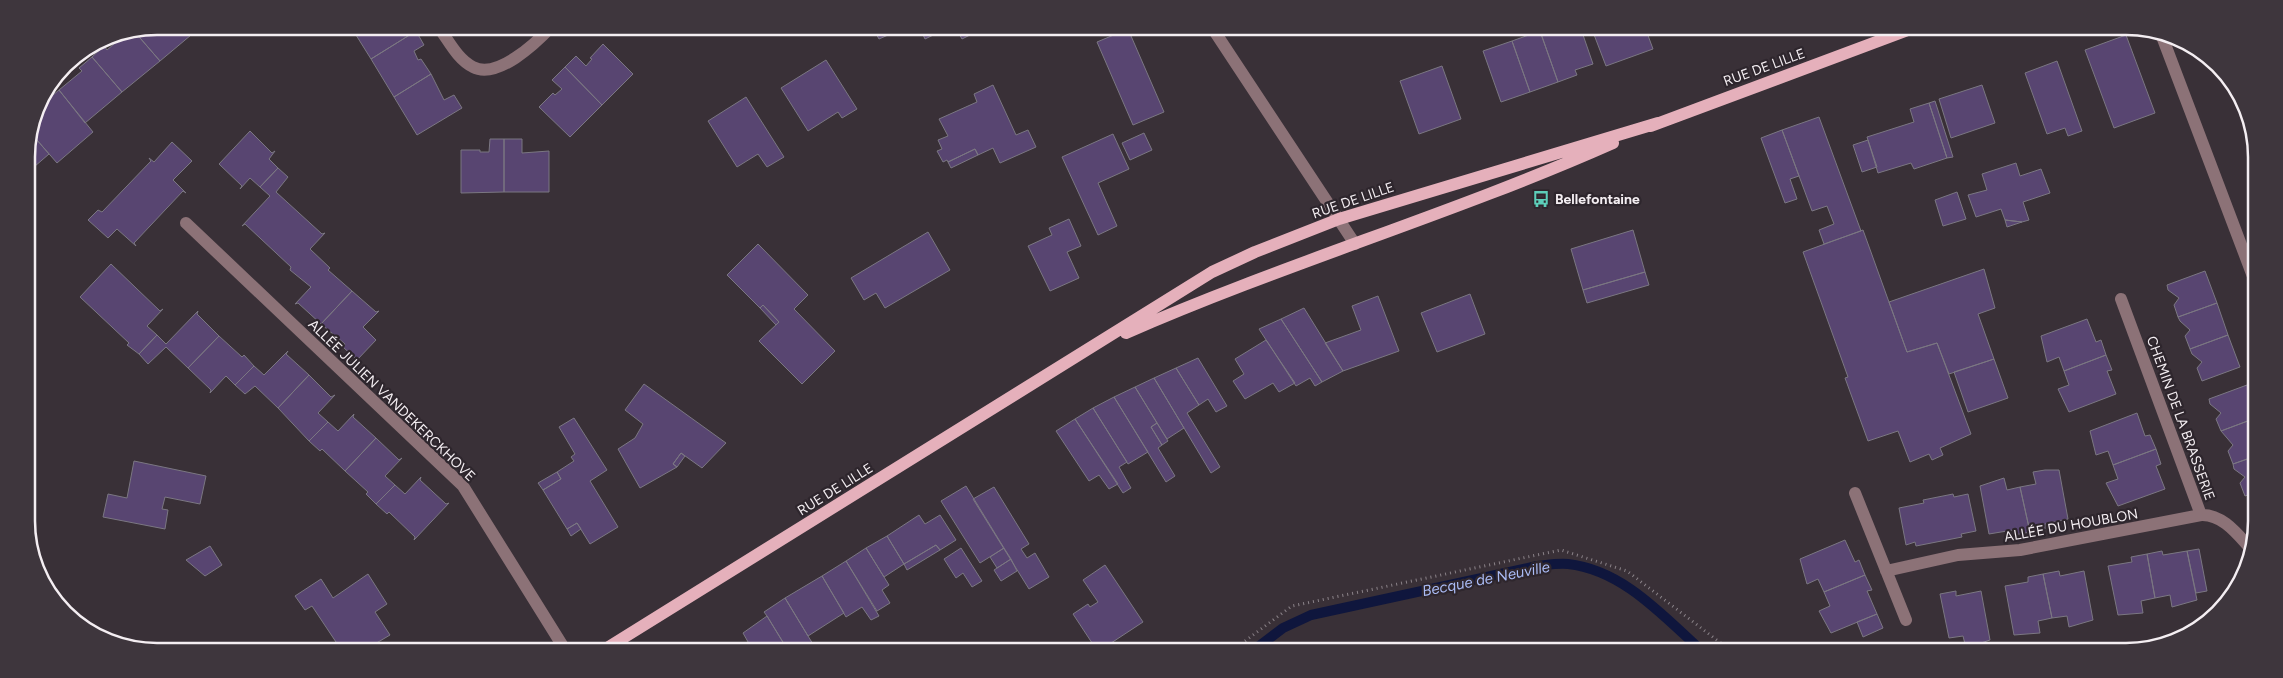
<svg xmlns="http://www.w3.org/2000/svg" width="2283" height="678" viewBox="0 0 2283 678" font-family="Figtree,sans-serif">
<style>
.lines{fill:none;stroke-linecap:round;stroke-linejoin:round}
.stream{stroke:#0f163d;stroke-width:10}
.building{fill:#584571;stroke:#7b7782}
.path{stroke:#8b8389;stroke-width:3;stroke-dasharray:1 4;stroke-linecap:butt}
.minor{stroke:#8c7277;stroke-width:12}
.major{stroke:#e5b0bb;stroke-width:12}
.labels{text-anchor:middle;stroke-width:4.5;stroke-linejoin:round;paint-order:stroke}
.street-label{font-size:14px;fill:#f4eef2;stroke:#2e262d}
.poi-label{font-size:14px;font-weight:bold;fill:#f4eef2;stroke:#2e262d;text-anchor:start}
.water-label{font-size:15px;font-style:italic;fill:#abbcf6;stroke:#2e262d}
.rim{fill:none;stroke:#f4eef2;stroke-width:2.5}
</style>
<rect width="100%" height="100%" fill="#393037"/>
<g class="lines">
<path class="stream" d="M1254,650l29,-22 28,-13 226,-49c10,-1 21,-3 31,-2 55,6 95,52 134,87"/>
</g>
<path class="building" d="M157,26h36l4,4 -37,31 -26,-30z
M351,27h62l3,4 -45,28z
M873,28h31l-25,11z
M920,28h28l-23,11z
M961,28h17l2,2 -18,9 -5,-9z
M1128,29l36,83 -31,13 -36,-83z
M1545,29h36l12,35 -18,6 2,5 -19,7 -18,-51z
M1599,29l47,1 7,19 -47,17 -13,-34z
M134,31l26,30 -38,31 -30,-35 12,-11 3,4 21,-18z
M416,31l8,14 -10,6 4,9 3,-1 10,15 -37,23 -23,-38z
M1540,31l18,51 -28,10 -18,-51z
M2126,35l29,78 -41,15 -29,-78z
M1512,41l18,51 -29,10 -18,-51z
M603,44l30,30 -31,31 -37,-38 11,-11 10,10 6,-7 -2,-1z
M92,57l30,35 -37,31 -26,-33 23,-19 -3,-3z
M826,60l31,49 -15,9 -4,-6 -30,19 -27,-43z
M2057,61l25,70 -14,5 -3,-8 -18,6 -22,-61z
M1442,66l19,53 -42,15 -19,-53z
M565,67l37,38 -32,32 -31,-30 14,-14 2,2 7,-6 -10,-9z
M431,74l13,26 10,-5 8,13 -45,27 -23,-38z
M993,85l23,50 12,-5 8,17 -36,16 -7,-15 -15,7 -3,-6 -27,13 -1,-2 -4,2 -6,-11 5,-2 -4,-9 10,-4 -9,-17 38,-17 -3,-8z
M1982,85l13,38 -44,15 -12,-39z
M59,90l34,42 -36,31 -27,-31 5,-22z
M746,97l38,60 -17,10 -9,-13 -21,13 -29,-46z
M1935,101l18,56 -6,1 -18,-55z
M1929,103l18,55 -33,11 -3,-6 -33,10 -11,-36 47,-15 -4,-13z
M1819,117l42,114 -37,13 -5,-14 15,-6 -7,-18 -15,5 -30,-81z
M1782,130l17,46 -9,3 7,20 -12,4 -24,-65z
M250,131l22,22 3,-2 -6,8 9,9 -18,19 -10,-9 -10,11 2,-3 -23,-22z
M30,132l19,22 -22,19v-25z
M1144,133l8,17 -22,10 -8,-17z
M1113,134l16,35 -31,14 19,43 -19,9 -36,-78z
M490,139h14v53l-43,1v-43h19v2h9z
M504,139h18v14l27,-2v41h-45z
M1868,140l9,27 -15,5 -9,-27z
M172,142l20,19 -19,19 13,13 -3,-2 -49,52 2,3 -19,-17 -9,9 -20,-18 10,-10 4,2 49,-51 -2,-3 5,4z
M975,149l3,6 -27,13 -3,-6z
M2016,163l4,13 21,-7 9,24 -27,9 6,18 -7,2 -17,-2 -4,-11 -25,8 -8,-22 19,-5 -5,-16z
M278,168l10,9 -12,15 46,42 3,-1 -15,16 20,19 -2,2 24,21 -31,33 -23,-21 -3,1 16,-17 -21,-17 1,-3 -46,-43 -3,2 28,-30 -10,-9z
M1957,192l9,27 -23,7 -8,-26z
M1069,219l12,27 -14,6 12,26 -29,13 -22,-45 24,-11 -3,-7z
M2005,220l17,2 -15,5z
M1633,230l12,42 -62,18 -12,-41z
M1863,230l44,122 30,-9 34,91 -31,14 3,7 -11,5 -3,-6 -19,8 -12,-31 -30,10 -23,-63 3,-1 -45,-125z
M928,232l22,38 -65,38 -9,-15 -12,7 -13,-22z
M758,244l50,51 -14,14 41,42 -33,33 -43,-43 20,-19 -16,-17 -3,3 -33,-33z
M111,264l49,47 3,-2 -16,17 10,9 -18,19 -12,-9 2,-2 -49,-46z
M1984,269l11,39 -17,6 16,45 -45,15 -12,-31 -30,9 -18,-50z
M2205,271l12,32 -39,14 -4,-12 5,-7 -11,-8 -1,-5z
M1645,272l4,13 -62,18 -4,-13z
M352,291l24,21 3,-1 -16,16 13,13 -19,20 -14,-13 2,-3 -24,-20z
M1470,294l15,40 -48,18 -16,-39z
M1378,296l21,55 -56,20 -18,-28 36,-13 -9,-24z
M2217,303l11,32 -38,14 -5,-13 5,-6 -10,-9 -2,-4z
M763,305l16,17 -3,3 -16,-17z
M1304,308l39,63 -21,11 -41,-63z
M198,311l-1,3 22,22 -31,32 -22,-21 -18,17 -9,-10 18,-19 9,9z
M1281,319l41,63 -7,4 -5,-8 -14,8 -37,-57z
M2087,319l9,23 5,-2 5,15 -42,16 -5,-14 -12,5 -6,-26z
M2228,335l12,32 -38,14 -5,-13 5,-6 -10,-8 -2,-5z
M219,336l23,21 2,-2 10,11 -19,19 -9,-9 -16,17 1,-3 -23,-22z
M1266,340l29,43 -16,9 -6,-9 -28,16 -12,-18 11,-7 -9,-15z
M288,351l-2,3 23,21 -31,33 -23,-22 -10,8 -10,-9 19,-19 10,9z
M2106,355l6,15 -5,1 9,23 -47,18 -11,-23 11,-4 -5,-14z
M1198,358l29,48 -11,6 -8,-13 -9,6 -23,-37z
M1994,359l14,39 -40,14 -14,-40z
M1176,368l23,37 -12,8 33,54 -9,6 -57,-95z
M309,375l22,22 4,-2 -17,18 10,9 -19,19 -31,-33z
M1154,378l30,50 -17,11 -32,-52z
M644,384l82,59 -24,25 -21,-15 -8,11 4,3 -37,21 -22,-39 17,-11 8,-14 -18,-14z
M2247,385l6,16v18l-32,12 -5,-12 5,-6 -11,-9 -1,-5z
M1135,387l22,36 -6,4 11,18 -4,3 17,28 -9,6 -52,-85z
M1114,397l34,55 -20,12 -35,-56z
M1093,408l34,54 -8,5 12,21 -8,5 -48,-74z
M2137,413l8,23 5,-1 6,14 -43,16 -5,-14 -12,4 -6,-24z
M354,414l-1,3 23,21 -31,33 -23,-22 -2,2 -11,-10 19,-19 10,9z
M574,418l33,52 -17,11 28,46 -28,17 -13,-21 -10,6 -24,-39 18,-11 -4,-7 17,-11 -3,-4 4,-3 -16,-27z
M1075,419l43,65 -9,5 -10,-14 -10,6 -33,-50z
M2253,419v38l-20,7 -5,-13 5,-6 -12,-14z
M1157,423l11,18 -6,4 -11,-18z
M376,438l23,22 3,-2 -17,18 10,9 -19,19 -10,-10 2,-2 -23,-21z
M2156,449l5,15 -5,2 9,23 -47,17 -12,-23 12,-4 -5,-14z
M681,453l4,3 -8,11 -4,-3z
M2253,457v36l-8,3 -5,-13 5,-6 -11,-8 -1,-5z
M134,461l72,15 -6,28 -35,-7 -3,12 6,1 -3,19 -62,-12 5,-23 19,4z
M2045,470h14l9,49 -23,5v5l-15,3 -10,-45 16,-3 -3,-12z
M557,472l4,7 -18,11 -5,-7z
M421,477l-1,3 26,24 3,-1 -35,37 1,-3 -26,-25 -2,2 -11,-10 19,-19 10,9z
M2004,478l3,12 13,-3 10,45 -16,3 -1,-5 -24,4 -9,-48z
M966,486l38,62 -24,15 -39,-62z
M994,487l35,57 -8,5 6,9 8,-5 14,24 -20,12 -56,-90z
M1953,494l1,3 14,-3 8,37 -15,3 1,3 -46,9 -1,-4 -9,3 -7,-37 25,-5 -1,-3z
M919,515l6,9 15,-9 16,25 -16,10 -4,-5 -32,19 -17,-28z
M577,523l4,6 -10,7 -4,-7z
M887,536l17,28 -20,13 -18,-29z
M1845,540l10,22 4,-2 6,15 -41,17 -6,-13 -11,5 -7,-25z
M936,545l4,5 -33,20 -3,-6z
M210,546l12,19 -17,11 -19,-16z
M866,548l23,37 -7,5 8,13 -13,8 -31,-50z
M961,548l21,33 -10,6 -9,-14 -7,5 -12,-19z
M1004,548l7,11 -14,9 -7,-11z
M2199,549l8,42 -11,2 -9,-42z
M2162,551l1,4 24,-4 10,49 -25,7 -2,-12 -15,3 -8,-44z
M2147,554l8,44 -14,3 2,12 -25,2 -10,-49 24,-4 -1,-5z
M1011,559l6,12 -16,10 -7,-11z
M846,561l33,55 -8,4 -9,-13 -16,10 -24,-41z
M1105,565l38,57 -41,27h-6l-23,-35 15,-10 2,3 8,-5 -15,-22z
M2059,571l1,5 24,-5 9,49 -24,7 -2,-11 -15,2 -9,-44z
M368,574l19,30 -12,8 15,23 -22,13h-28l-28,-42 -7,4 -10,-14 26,-17 12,19z
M2043,574l9,44 -14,3 2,12 -26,2 -9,-49 23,-4v-5z
M1865,575l7,15 -5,1 10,23 -46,19 -12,-22 11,-5 -6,-14z
M822,576l22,37 -36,23 -23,-38z
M1956,591v5l25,-5 9,49 -24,8 -3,-12 -14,2 -9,-44z
M785,598l23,38 8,13h-29l-20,-33 -3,-4z
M1877,614l6,14 -20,9 -6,-15z
M767,616l19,31 -3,2h-31l-9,-16z"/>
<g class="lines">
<path class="path" d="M1233,650l59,-44 269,-56 66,21 104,80"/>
<path class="minor" d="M1213,29l142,215
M2160,31l94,248
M442,32c9,13 17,28 31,35 24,13 63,-24 78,-40
M186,223l277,263 101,162
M2121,299l80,216c22,-1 37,20 51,35
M1855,493l51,127
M1886,571l72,-16 62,-5 181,-35"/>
<path class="major" d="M1651,126l257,-96
M1126,333c160,-70 327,-119 487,-190
M607,648l605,-376 43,-20 84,-33 319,-96"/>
</g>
<defs>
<g id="bus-bare" transform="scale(1.35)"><path d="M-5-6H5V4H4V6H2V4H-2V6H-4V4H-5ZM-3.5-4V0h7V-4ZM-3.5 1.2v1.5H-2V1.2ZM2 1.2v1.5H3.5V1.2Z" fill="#5dceb9" stroke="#2e262d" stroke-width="2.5" paint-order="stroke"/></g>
</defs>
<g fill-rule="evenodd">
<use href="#bus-bare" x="1541" y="199"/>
</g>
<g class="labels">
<g class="street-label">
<text transform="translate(1764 67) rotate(-20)" y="5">RUE DE LILLE</text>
<text transform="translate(1353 200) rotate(-19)" y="5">RUE DE LILLE</text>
<text transform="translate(392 400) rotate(44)" y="5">ALLÉE JULIEN VANDEKERCKHOVE</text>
<text transform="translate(2181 418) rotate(70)" y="5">CHEMIN DE LA BRASSERIE</text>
<text transform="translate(835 489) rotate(-32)" y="5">RUE DE LILLE</text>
<text transform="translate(2071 525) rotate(-10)" y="5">ALLÉE DU HOUBLON</text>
</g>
<g class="poi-label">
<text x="1555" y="204">Bellefontaine</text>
</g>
<g class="water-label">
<text transform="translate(1486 579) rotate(-11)" y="5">Becque de Neuville</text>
</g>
</g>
<path d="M0 0H2283V678H0ZM157 35H2126A122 122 0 0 1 2248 157V521A122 122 0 0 1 2126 643H157A122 122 0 0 1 35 521V157A122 122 0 0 1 157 35Z" fill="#3e363d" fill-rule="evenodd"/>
<path class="rim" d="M157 35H2126A122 122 0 0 1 2248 157V521A122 122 0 0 1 2126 643H157A122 122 0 0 1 35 521V157A122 122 0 0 1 157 35Z"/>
</svg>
